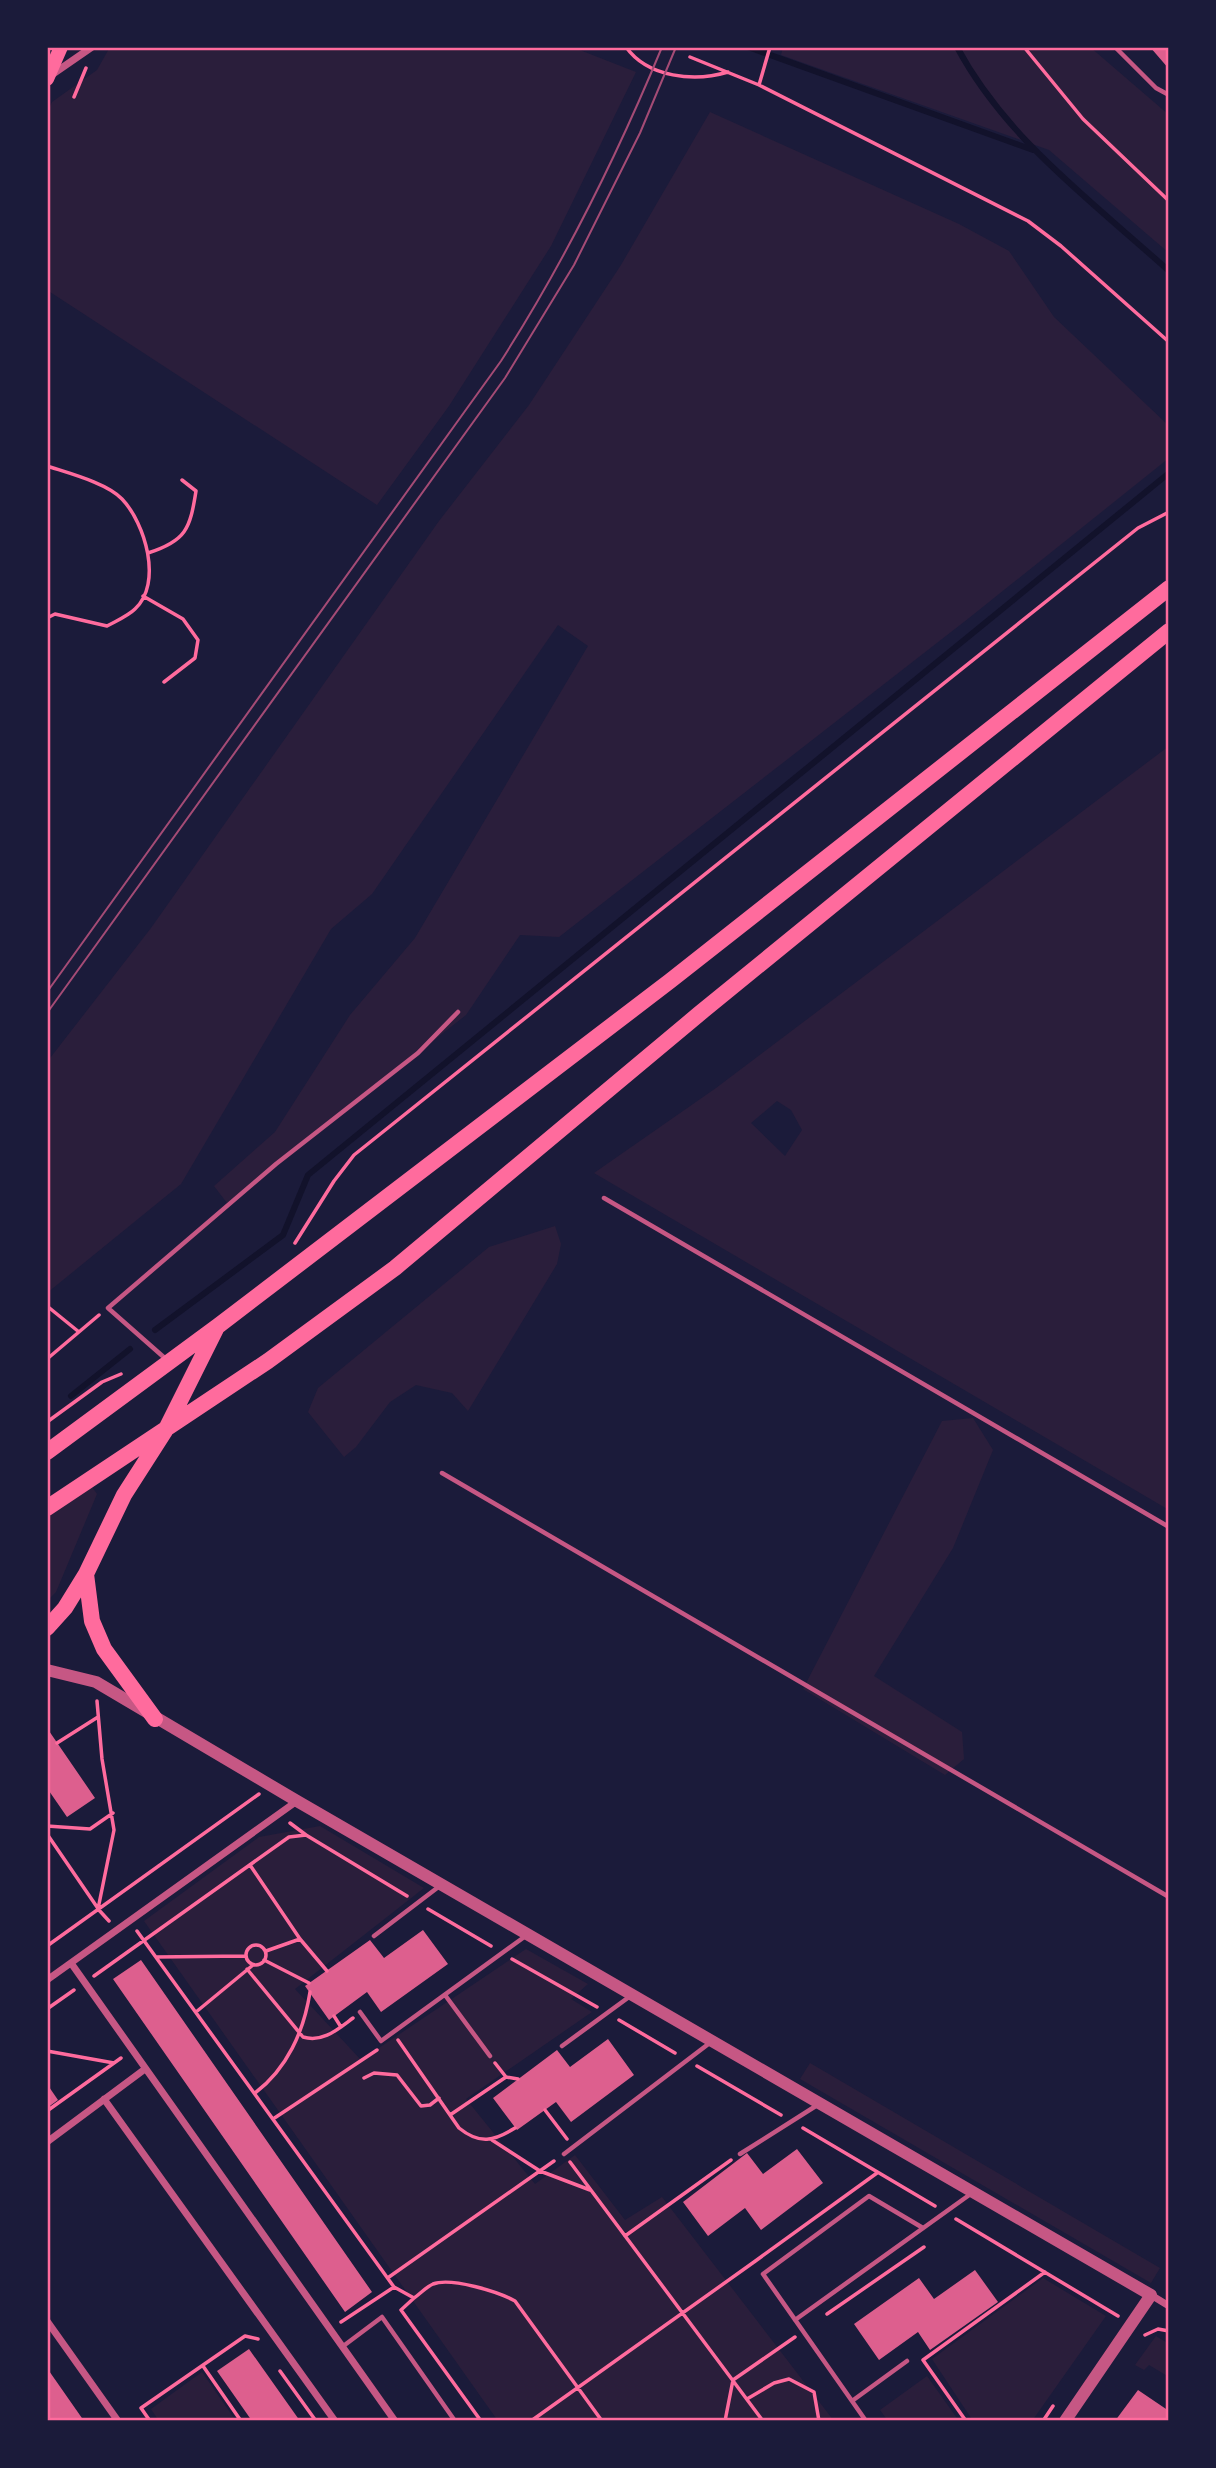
<svg xmlns="http://www.w3.org/2000/svg" width="1216" height="2468" viewBox="0 0 1216 2468" font-family="Jost,sans-serif">
<style>
.green{fill:#2a1e3b;fill-rule:evenodd}
.lines{fill:none;stroke-linecap:round;stroke-linejoin:round}
.stream{stroke:#12122b;stroke-width:6}
.building{fill:#dd5f8e}
.path{stroke:#ff6b9d;stroke-width:3.5}
.service{stroke:#c65784;stroke-width:4.5}
.minor{stroke:#c65784;stroke-width:7}
.tertiary{stroke:#c65784;stroke-width:12}
.secondary{stroke:#ff6b9d;stroke-width:14}
.primary{stroke:#ff6b9d;stroke-width:16}
.tram{stroke:#a44b75;stroke-width:2}
.neatline{fill:none;stroke:#ff6b9d;stroke-width:2.5}
</style>
<rect width="100%" height="100%" fill="#1b1b3a"/>
<path class="green" d="M110,47h462l64,25 -85,174 -102,160 -72,99 -330,-215v-177l5,-11 45,-32z
M783,47h307l79,68v138l-120,-103 -268,-95z
M710,112l249,112 50,27 45,66 115,109v32l-200,160 -410,319 -39,-2 -54,80 -239,188 -13,-17 61,-54 75,-117 65,-77 173,-292 -30,-21 -186,269 -41,35 -150,255 -134,109v-231l104,-134 288,-407 90,-116 92,-140z
M1169,746v764l-575,-337 122,-85zM777,1101l14,9 11,20 -17,26 -34,-33z
M555,1226l6,18 -4,20 -89,147 -16,-18 -36,-8 -26,17 -34,45 -12,10 -36,-45 10,-24 171,-141z
M973,1418l20,32 -40,98 -79,128 88,56 2,27 -19,16 -142,-86 139,-268z
M92,1487l5,7 -41,98 -9,9v-83z
M320,1826l104,62 -129,101 66,71 165,-111 62,35 -17,15 21,13 -126,87 69,85 40,-29 50,65 37,-23 172,224h-336l-354,-500 115,-84z
M810,2063l350,205 -9,15 -351,-204z
M1043,2278l63,38 -74,105h-59l-41,-62z
M1156,2336l13,8v33l-20,-12 -5,5 -9,-5z
M202,2372l34,49h-77l-8,-12z
M927,2376l32,45h-71l-8,-11z"/>
<g class="lines">
<path class="stream" d="M748,47l285,103
M957,47c49,92 136,155 212,224
M155,1330l128,-95 25,-60 861,-702
M71,1396l59,-47"/>
</g>
<path class="building" d="M1150,47h19v22z
M47,1728l48,70 -28,19 -20,-29z
M423,1930l25,34 -67,48 -14,-20 -38,28 -24,-34 65,-46 14,18z
M141,1960l231,332 -27,20 -232,-333z
M608,2039l26,36 -63,47 -15,-20 -39,28 -24,-32 64,-48 13,17z
M47,2084l11,16 -11,8z
M797,2149l26,34 -62,47 -16,-22 -37,28 -25,-34 64,-49 16,21z
M975,2270l23,32 -68,48 -12,-18 -39,28 -25,-36 65,-46 15,21z
M249,2349l51,72h-48l-35,-50z
M47,2368l37,53h-37z
M1138,2390l31,21v10h-54z"/>
<g class="lines">
<path class="path" d="M626,47c22,31 69,35 102,25
M770,47l-11,38 269,136 33,25 108,96
M1024,47l59,72 86,82
M690,57l69,28
M74,97l12,-29
M47,466c21,7 60,17 75,33 23,24 41,84 13,110 -7,7 -19,12 -28,17l-52,-12 -8,4
M148,553c38,-12 42,-24 48,-62l-14,-11
M143,596l40,23 15,21 -3,18 -31,24
M295,1243l39,-62 20,-26 784,-627 31,-16
M47,1306l32,26
M47,1359l52,-44
M47,1422l55,-40 19,-8
M97,1701l5,58 12,71 -16,79 11,12
M57,1743l41,-26
M290,1823l16,12
M47,1826l43,3 23,-16
M47,1834l50,73
M250,1865l50,74 27,32
M428,1909l63,37
M137,1931l257,356 20,11c6,-4 12,-11 19,-14 18,-7 66,8 82,17l87,120
M246 1955a10 10 0 1 1 20 0a10 10 0 1 1-20 0Z
M47,1946l212,-152
M266,1951l34,-12
M156,1957l89,-1
M512,1959l85,48
M264,1960l45,23
M247,1969l56,68c20,6 35,-8 50,-19
M94,1976l195,-139 17,-2 101,61
M47,2009l27,-19
M196,2012l57,-47
M334,2016l7,11
M619,2020l56,33
M398,2040l61,88c21,17 35,13 56,0
M47,2051l67,12
M697,2066l84,49
M506,2077l12,2
M364,2078l10,-5 23,2 24,31 9,-1 9,-7
M255,2093c32,-24 49,-62 55,-101
M545,2110l22,29
M47,2111l74,-53
M450,2115l56,-38 -11,-14
M273,2119l104,-69
M803,2128l132,78
M492,2140l48,31 50,19
M570,2162l193,259
M956,2219l162,97
M625,2236l106,-76
M754,2262l123,-89
M389,2277l165,-116
M414,2298l-13,12 80,111
M827,2314l97,-67
M341,2322l53,-35
M1145,2335l13,-6 11,2
M203,2366l38,55
M280,2371l36,50
M747,2399l27,-16 15,-4 25,13 5,29
M150,2421l-9,-13 104,-72 13,3
M531,2421l223,-159
M725,2421l8,-41 62,-43
M966,2421l-43,-61 122,-88
M1043,2421l10,-15"/>
<path class="service" d="M1115,47l41,41 13,7
M604,1198l565,329
M167,1360l-59,-52 168,-144 142,-111 40,-41
M442,1473l727,424
M374,1936l67,-51
M445,1995l45,61
M360,2012l21,29 146,-106
M562,2046l67,-49
M564,2154l147,-112
M740,2154l79,-50
M795,2320l177,-127
M342,2347l40,-30 73,104
M852,2401l55,-40
M866,2421l-103,-147 106,-78 54,32"/>
<path class="minor" d="M50,76l42,-29
M71,1963l324,458
M47,1980l250,-179
M104,2099l231,322
M47,2142l98,-73
M1151,2295l18,11
M47,2321l71,100"/>
<path class="tertiary" d="M47,1670l49,12 201,119 854,494 -86,126"/>
<path class="secondary" d="M47,79l14,-32"/>
<path class="primary" d="M47,1452l171,-126 452,-345 499,-393
M47,1508l221,-147 127,-93 304,-254 470,-383
M86,1574l6,47 12,28 51,70
M47,1628l18,-20 21,-34 38,-79 41,-64 51,-102"/>
<path class="tram" d="M47,992l454,-631c64,-100 116,-205 161,-314
M47,1013l458,-635 69,-113 66,-132 36,-86"/>
</g>
<rect width="1216" height="2468" fill="none" stroke="#1b1b3a" stroke-width="98"/>
<rect x="49" y="49" width="1118" height="2370" class="neatline"/>
</svg>
